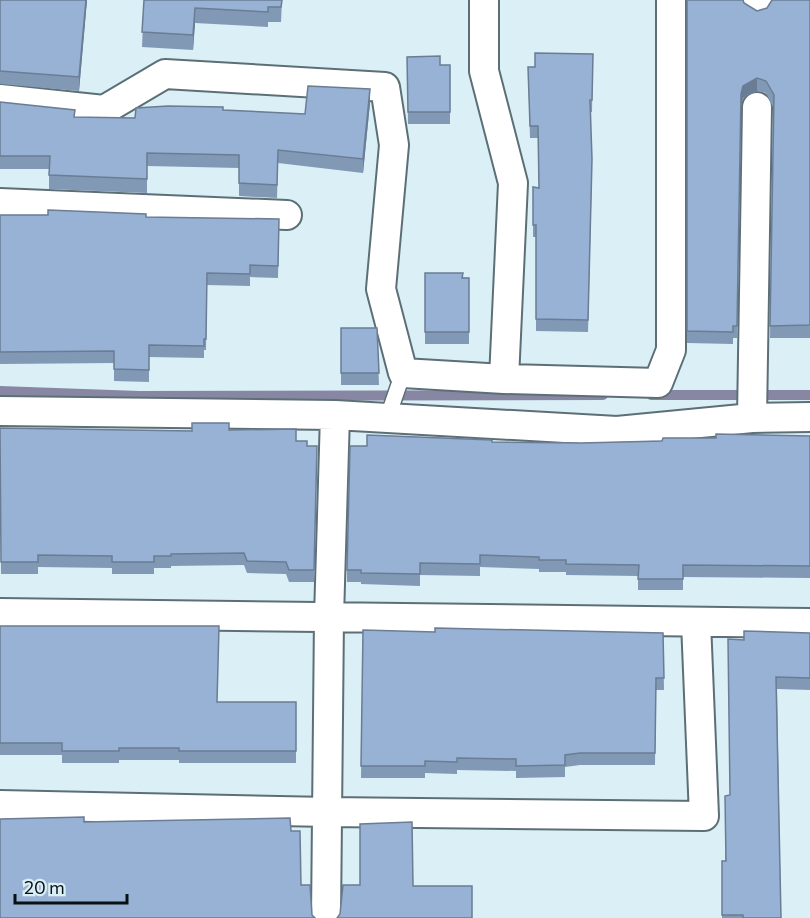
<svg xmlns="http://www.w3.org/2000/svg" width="810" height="918" viewBox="0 0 810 918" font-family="Commissioner,sans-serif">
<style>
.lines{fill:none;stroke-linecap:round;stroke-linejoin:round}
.stream{stroke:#8787a4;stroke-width:10}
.lane-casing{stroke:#5d6f76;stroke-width:18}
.street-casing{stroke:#5d6f76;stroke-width:32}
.lane{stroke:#fff;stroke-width:15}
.street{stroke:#fff;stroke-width:28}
.wall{fill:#8299b6}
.shaded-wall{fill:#6a7d94}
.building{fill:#97b2d4;stroke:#6a7d94;stroke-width:1.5}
</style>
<rect width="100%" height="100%" fill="#daeff6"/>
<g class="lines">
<path class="stream" d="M0,391l139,5 464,-1
M651,395h159"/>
<g class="lane-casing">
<path id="lane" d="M387,419l16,-46"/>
</g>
<g class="street-casing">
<path id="street" d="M484,0v71l29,112 -9,196 154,4 13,-33v-350
M758,7v-7
M0,99l104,11 61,-36 220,13 9,58 -13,144 22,84 101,6
M0,203l287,12
M0,411l335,4 282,16 135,-13 58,-1
M752,418l5,-311
M0,613l810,10
M0,805l328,7 376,4 -8,-194
M326,918l3,-301 6,-202"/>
</g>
<use href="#lane" class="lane"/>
<use href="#street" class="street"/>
</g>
<path class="wall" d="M0,0h87l-8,91 -79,-7z
M144,0h138l-1,22h-13v5l-73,-4 -2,27 -51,-3z
M687,0l57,3 13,8 53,-11v338h-40l3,-231 -7,-14 -9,-2 -14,7 -2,9 -4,231h-4v6l-46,-1z
M593,54l-1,58h-2l2,59 -4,161 -52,-1v-94h-3v-12l6,-37 -1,-50h-8l-2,-71h7z
M407,57l33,8h10v59h-42z
M0,102l75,15 60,1 88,-8 82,4 65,-11 -7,70 -85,-10 -1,35 -38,-2v-28l-92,-2v27l-98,-4v-20h-49z
M0,215l279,4 -1,59 -28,-1v9l-43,-1 -1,65h-2v8l-55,-1v25l-35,-1v-18l-114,1z
M425,273l44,5v66h-44z
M341,328h36l2,57h-38z
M0,428l192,3 37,-1 67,11 11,5h10l-3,136h-25l-3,-8 -39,-1 -3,-8 -73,1v2h-17v6h-42v-6l-74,-1v7h-37z
M810,436v142l-127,-1v13h-45v-14l-72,-1v-3h-27v-3l-59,-2v9l-60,-1v11l-59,-2v-2h-14v-12l145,-128 89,1z
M0,626l217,76h79v61h-117v-3h-60v3h-57v-8h-62z
M363,630l72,2 228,1 1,57h-8l-1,75h-75l-15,2v10l-49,1v-7l-59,-1v4l-32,-1v5h-64z
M810,633v57l-33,-1 4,229h-59v-57h3l5,-66 14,-155z"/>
<path class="shaded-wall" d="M86,0h1l-8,91v-14z
M195,8v15l-2,27v-15z
M757,78v13l-14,7 -2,9 -4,231 4,-244 2,-8z
M370,89v14l-7,70v-14z"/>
<path class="building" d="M0,0h86l-7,77 -79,-6z
M144,0h138l-1,7h-13v5l-73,-4 -2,27 -51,-3z
M687,0h56l1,3 13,8 10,-3 5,-8h38v325l-40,1 4,-231 -8,-14 -9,-3 -14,8 -2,8 -4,232h-4v6l-46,-1z
M535,53l58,1 -1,46h-2l2,59 -4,161 -52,-1v-94h-3v-38l6,1 -1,-62h-8l-2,-59h7z
M440,56v9h10v47h-42l-1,-55z
M308,86l62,3 -7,70 -85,-9 -1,35 -38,-2v-28l-92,-2v26l-98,-4 1,-19h-50v-54l75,8 -1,7 61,1 1,-10 32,-2 55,1v3l82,4z
M48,210l98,4v3l133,2 -1,47 -28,-1v9l-43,-1 -1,66h-2v7l-55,-1v25l-35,-1v-18l-114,1v-137h48z
M425,273h38l-1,5h7v54h-44z
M341,328h36l2,45h-38z
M192,423h37v7l67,-1v12h11v5h10l-3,124h-25l-3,-8 -39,-1 -3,-8 -73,1v2h-17v6h-42v-6l-74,-1v7h-37l-1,-134 192,3z
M716,434l94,2v130l-127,-1v14h-45l1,-14 -73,-1v-4h-27v-3l-59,-2v9l-60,-1v11l-59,-1v-3h-14l3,-124h17v-11l125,5v2l89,1 81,-2 1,-3h53z
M0,626h219l-2,76h79v49h-117v-3h-60v3h-57v-8h-62z
M435,628l228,5 1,45h-8l-1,75h-75l-15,2v10l-49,1v-7l-59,-1v4l-32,-1v5h-64l2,-136 72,2z
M744,631l66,2v45l-34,-1 5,241h-38v-3h-21v-54h4l-1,-65 5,-1 -2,-156 16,1z
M84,817v5l206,-4 1,13h9l1,54h9l2,30 3,3h-315v-99z
M412,822l1,64h59v32h-135l3,-4 3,-29h17v-61z"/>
<path d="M15 894v9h112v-9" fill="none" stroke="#0a1113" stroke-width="3"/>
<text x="24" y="894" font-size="18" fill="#0a1113" stroke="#daeff6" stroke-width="4.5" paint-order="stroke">20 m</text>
</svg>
